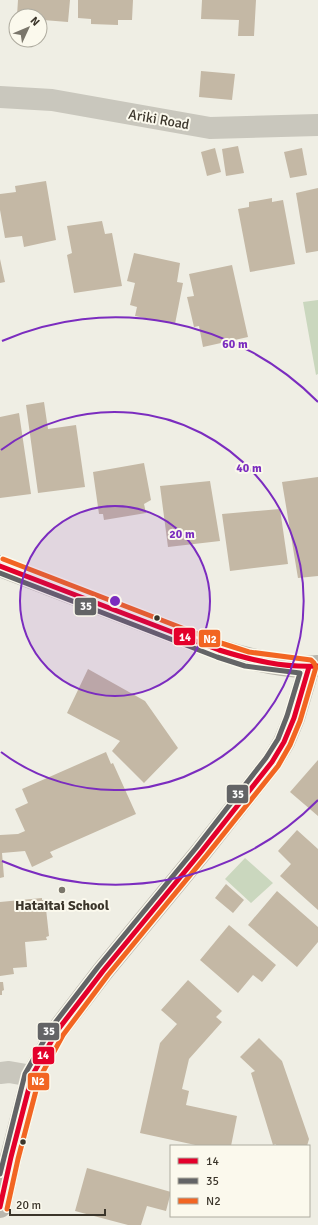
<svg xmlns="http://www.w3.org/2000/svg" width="318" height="1225" viewBox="0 0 318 1225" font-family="Signika,sans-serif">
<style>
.green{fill:#cad7be}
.building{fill:#c4b8a5}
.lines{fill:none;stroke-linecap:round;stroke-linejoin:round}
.street{stroke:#c9c7bd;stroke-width:22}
.secondary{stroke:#b9b6ad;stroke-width:22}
.bus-1-casing{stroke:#fbf9ed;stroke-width:8}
.bus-2-casing{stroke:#fbf9ed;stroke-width:8}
.bus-3-casing{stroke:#fbf9ed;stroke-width:8}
.bus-1{stroke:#e4002b;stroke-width:5}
.bus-2{stroke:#636466;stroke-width:5}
.bus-3{stroke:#f26522;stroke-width:5}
.ring{fill:none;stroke:#7b2cbf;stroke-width:2}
.bus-dot{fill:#3b352a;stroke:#fbf9ed;stroke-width:1.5}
.poi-dot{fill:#7a766b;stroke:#fbf9ed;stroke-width:1.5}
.labels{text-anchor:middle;stroke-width:4;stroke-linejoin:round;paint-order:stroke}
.street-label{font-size:14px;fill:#3b352a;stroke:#fbf9ed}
.poi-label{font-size:14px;font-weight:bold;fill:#3b352a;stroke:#fbf9ed}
.centre{fill:#7b2cbf;stroke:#fbf9ed;stroke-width:2}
.ring-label{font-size:12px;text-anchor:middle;font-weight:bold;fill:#7b2cbf;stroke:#fbf9ed;stroke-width:4;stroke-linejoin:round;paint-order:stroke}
.line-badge{stroke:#fbf9ed;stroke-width:1.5}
.badge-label{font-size:11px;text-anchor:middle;font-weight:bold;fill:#fff}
</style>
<rect width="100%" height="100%" fill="#efeee4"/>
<path class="green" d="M318,300v74l-2,1 -13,-73z
M245,858l28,25 -22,20 -26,-24z"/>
<path class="building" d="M18,0h52l-2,22 -25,-2 -1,10h-2v-14h-23z
M78,0h55l-1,20h-14v5l-27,-1v-5l-13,-1z
M202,0h54l-2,36h-16l1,-16 -38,-1z
M201,71l34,3 -3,26 -33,-3z
M238,146l6,27 -18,3 -4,-27z
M215,148l6,24 -14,4 -6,-24z
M302,148l5,27 -17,3 -6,-26z
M46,181l10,59 -32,7 -2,-11 -17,2 -5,-28v-16l16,-2 -1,-6z
M318,188v63l-12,2 -10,-60z
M272,198v4l11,-2 12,64 -45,8 -12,-63 11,-2v-5z
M102,221l3,13 7,-1 10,53 -48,7 -7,-38 5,-2 -5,-27z
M134,253l46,10 -3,19 6,1 -8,41 -40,-8 2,-9 -7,-2 5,-22 -8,-2z
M0,259l5,23 -5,1z
M232,265l16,72 -45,10 -4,-21 -5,1 -7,-30 7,-1 -5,-22z
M44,402l4,27 28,-4 9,62 -47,6 -12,-88z
M19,413l12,81 -31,4v-81z
M144,463l7,37 -7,4 2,9 -42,7 -1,-6h-4l-6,-42z
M318,477v99l-20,2 -16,-96z
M210,481l10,60 -52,6 -8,-61z
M280,509l8,55 -58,7 -8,-57z
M88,669l57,32 33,47 -34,35 -32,-32 8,-10 -53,-28z
M106,752l5,12 2,-1 23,51 -86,38 3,5 -21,10 -7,-16 -23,2 2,24 -4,1v-43l18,-1 7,-3 -10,-22 13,-6 -6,-14z
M318,760v56l-28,-24z
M297,830l21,19v61l-38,-34 11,-12 -13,-13z
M226,884l18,16 -11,13 -18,-15z
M277,891l41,36v15l-21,25 -49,-42z
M42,898v2h3l4,36 -3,1 1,3 -22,2 2,25 -14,1 1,6 -14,2v-74z
M229,925l47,40 -14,17 -9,-7 -15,18 -38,-33z
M188,980l34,31 -6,6 6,5 -33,37 -7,30 7,2 -3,14 51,11 -6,30h-31l-60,-13 20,-90 17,-19 -16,-14z
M0,982h3l1,8 -2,1v4h-2z
M259,1038l23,23 27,78 -2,7h-32l1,-2 -3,1 -22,-72 4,-2 -15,-14z
M87,1168l84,24 -5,19 -19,-5 -6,19h-13l-53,-14z"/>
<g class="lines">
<path class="street" d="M0,97l52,3 158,28 108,-3
M0,1073l9,-1 23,4"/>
<path class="secondary" d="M0,566l219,84c29,9 69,20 99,16
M0,1207l11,-50 21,-81 25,-45 46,-60 98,-119 71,-90 12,-20 10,-24 15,-51"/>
<g class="bus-1-casing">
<path id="bus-1" d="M0,566l219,84c32,10 65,18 99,16
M0,1207l11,-50 21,-81 25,-45 46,-60 98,-119 71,-90 12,-20 10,-24 15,-51"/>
</g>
<g class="bus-2-casing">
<path id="bus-2" d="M0,573l217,84 28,9 55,7 -13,43 -9,23 -12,19 -70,90 -98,119 -47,61 -26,46 -25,100"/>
</g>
<g class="bus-3-casing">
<path id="bus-3" d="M3,559l218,84 28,9 62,8 3,3 2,4 -16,54 -10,24 -12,21 -72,90 -98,119 -45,60 -24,44 -21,80 -11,50"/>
</g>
<use href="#bus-1" class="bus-1"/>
<use href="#bus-2" class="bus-2"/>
<use href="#bus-3" class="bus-3"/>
</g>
<circle cx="115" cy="601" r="95" fill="#7b2cbf" fill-opacity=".12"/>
<g class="ring">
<circle cx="115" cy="601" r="95"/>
<path d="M1 450A189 189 0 1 1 1 752"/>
<path d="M318 800A284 284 0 0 1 2 861M2 341A284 284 0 0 1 318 402"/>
</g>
<g class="bus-dot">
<circle cx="157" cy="618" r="3.5"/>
<circle cx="23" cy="1142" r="3.5"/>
</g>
<circle class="poi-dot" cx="62" cy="890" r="4"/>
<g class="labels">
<g class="street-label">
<text transform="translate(159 119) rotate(10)" y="5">Ariki Road</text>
</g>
<g class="poi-label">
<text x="62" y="910">Hataitai School</text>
</g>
</g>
<circle cx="115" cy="601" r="6" class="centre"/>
<g class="ring-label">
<text x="235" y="348">60 m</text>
<text x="249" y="472">40 m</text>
<text x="182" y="538">20 m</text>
</g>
<g class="line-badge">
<rect x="74" y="597" width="23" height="19" rx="4" fill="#636466"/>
<rect x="173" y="627" width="23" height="19" rx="4" fill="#e4002b"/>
<rect x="198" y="629" width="23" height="19" rx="4" fill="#f26522"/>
<rect x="226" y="784" width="23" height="20" rx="4" fill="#636466"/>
<rect x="37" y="1022" width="23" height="19" rx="4" fill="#636466"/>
<rect x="32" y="1046" width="23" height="19" rx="4" fill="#e4002b"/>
<rect x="27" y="1072" width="23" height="19" rx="4" fill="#f26522"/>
</g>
<g class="badge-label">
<text x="86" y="610">35</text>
<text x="185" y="641">14</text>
<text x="210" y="643">N2</text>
<text x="238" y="798">35</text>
<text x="49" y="1035">35</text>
<text x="43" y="1059">14</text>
<text x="38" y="1085">N2</text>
</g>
<rect x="170" y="1145" width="140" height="72" fill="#fbf9ed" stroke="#aeab9f"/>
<rect x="178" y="1158" width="20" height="6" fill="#e4002b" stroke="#aeab9f"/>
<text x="206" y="1165" font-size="12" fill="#3b352a">14</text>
<rect x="178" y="1178" width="20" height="6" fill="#636466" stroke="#aeab9f"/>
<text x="206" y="1185" font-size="12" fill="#3b352a">35</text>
<rect x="178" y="1198" width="20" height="6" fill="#f26522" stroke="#aeab9f"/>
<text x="206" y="1205" font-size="12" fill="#3b352a">N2</text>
<g transform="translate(28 28) rotate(46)"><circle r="19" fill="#fbf9ed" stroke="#aeab9f"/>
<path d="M0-3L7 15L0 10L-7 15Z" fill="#7a766b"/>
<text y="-6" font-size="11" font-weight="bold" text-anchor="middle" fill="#3b352a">N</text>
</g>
<path d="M10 1209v6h95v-6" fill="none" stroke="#3b352a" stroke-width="2"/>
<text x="16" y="1209" font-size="12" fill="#3b352a" stroke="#fbf9ed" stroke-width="3" paint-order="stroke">20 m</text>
</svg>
